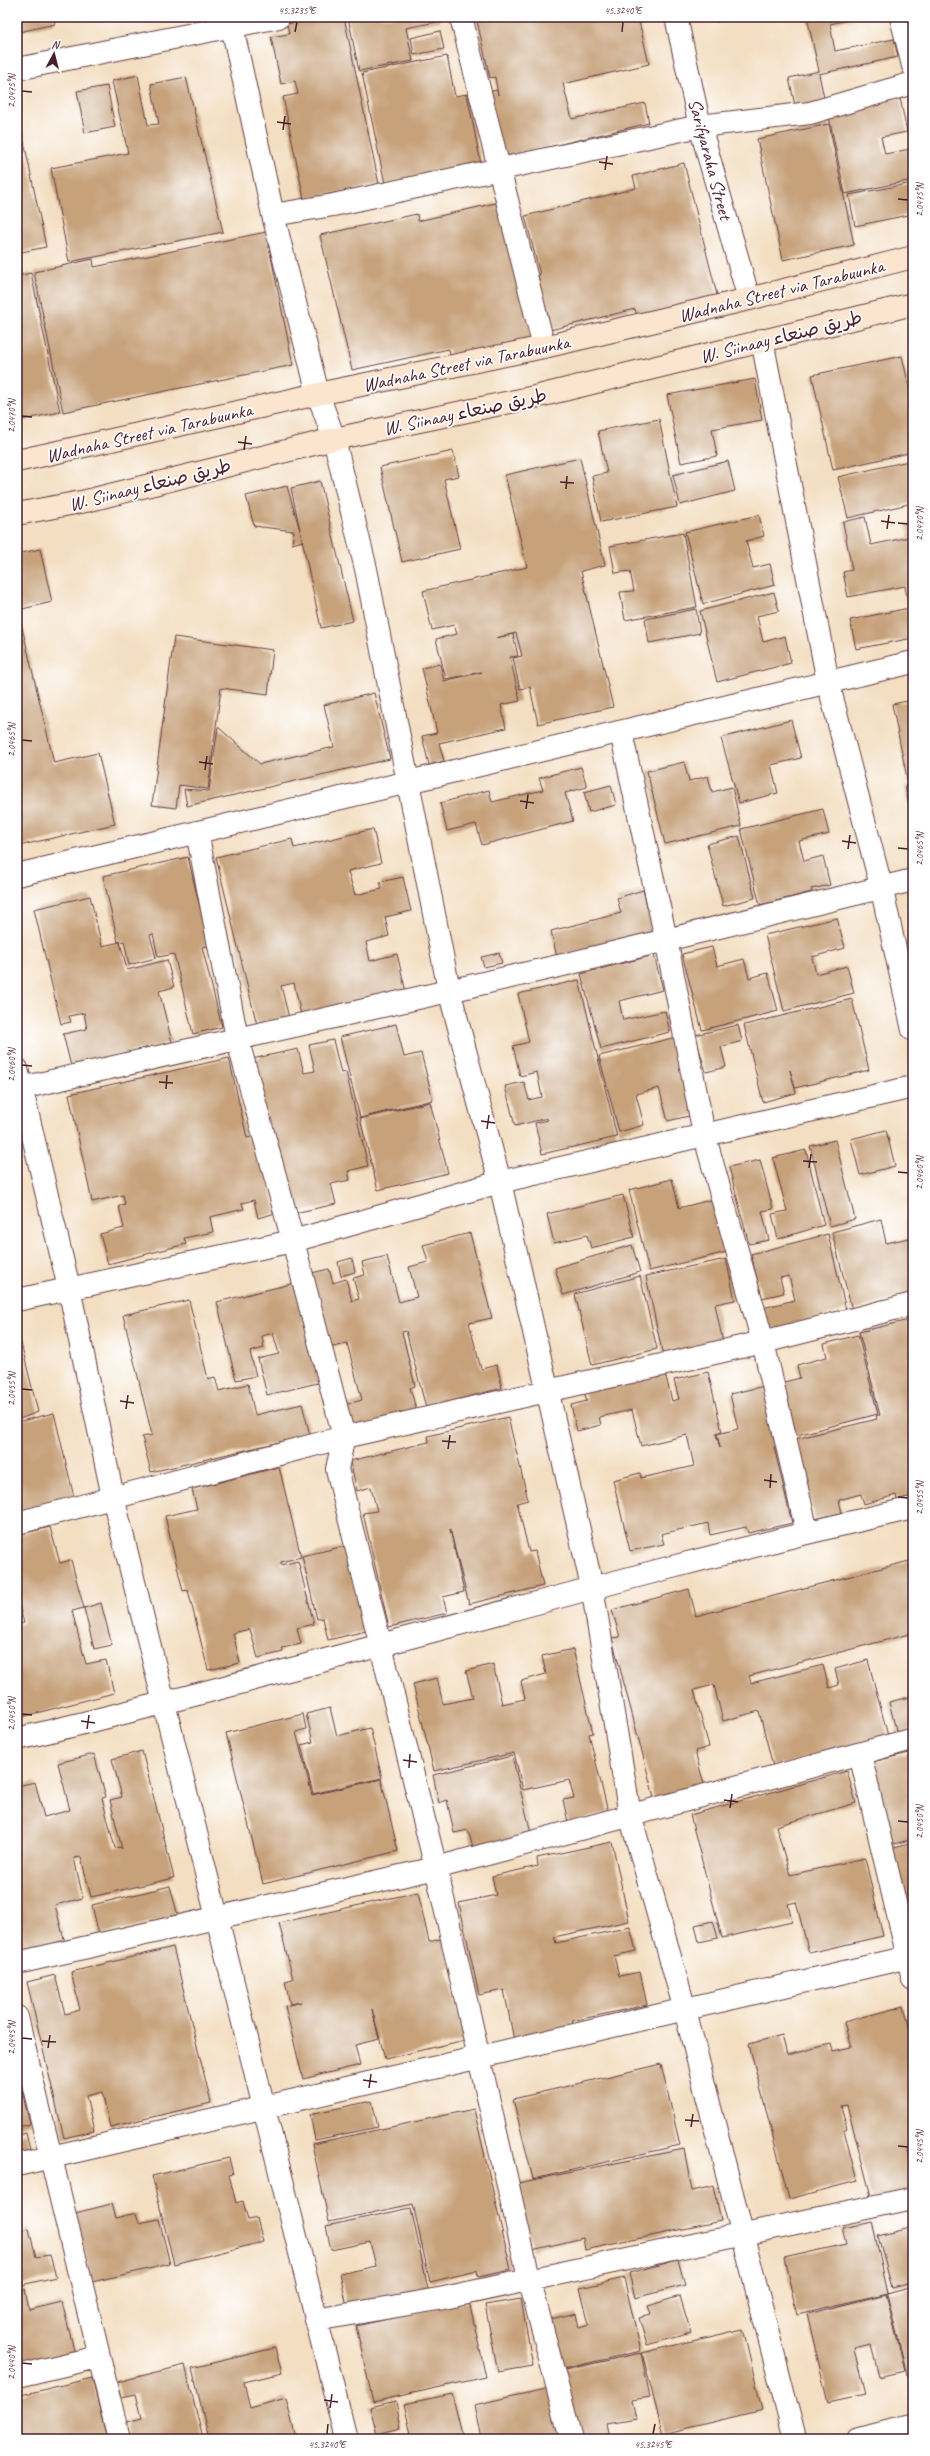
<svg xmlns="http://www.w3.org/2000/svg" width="930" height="2456" viewBox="0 0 930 2456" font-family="Caveat,'Playpen Sans Arabic',sans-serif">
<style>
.building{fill:#c6a17a}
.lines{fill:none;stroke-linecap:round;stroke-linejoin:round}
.street-casing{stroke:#633c42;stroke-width:24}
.secondary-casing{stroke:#633c42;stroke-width:24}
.street{stroke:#fff;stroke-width:22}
.secondary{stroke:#fbe5cf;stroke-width:22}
.ticks{fill:none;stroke:#4a1f2b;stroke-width:1.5}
.labels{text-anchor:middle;stroke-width:3.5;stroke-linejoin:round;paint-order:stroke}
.street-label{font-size:19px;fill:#4a1f2b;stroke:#fff}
.neatline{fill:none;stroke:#4a1f2b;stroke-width:1.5}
.ticks-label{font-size:10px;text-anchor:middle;fill:#4a1f2b}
</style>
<rect width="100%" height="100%" fill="#fff"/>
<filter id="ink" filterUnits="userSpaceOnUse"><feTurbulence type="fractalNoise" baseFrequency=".025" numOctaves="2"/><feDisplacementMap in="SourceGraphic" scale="8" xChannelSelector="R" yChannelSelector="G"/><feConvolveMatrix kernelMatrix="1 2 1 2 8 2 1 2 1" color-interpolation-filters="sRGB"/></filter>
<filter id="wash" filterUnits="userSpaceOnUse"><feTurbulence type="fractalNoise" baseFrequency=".012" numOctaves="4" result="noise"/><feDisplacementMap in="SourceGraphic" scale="16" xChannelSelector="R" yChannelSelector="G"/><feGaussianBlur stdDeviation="0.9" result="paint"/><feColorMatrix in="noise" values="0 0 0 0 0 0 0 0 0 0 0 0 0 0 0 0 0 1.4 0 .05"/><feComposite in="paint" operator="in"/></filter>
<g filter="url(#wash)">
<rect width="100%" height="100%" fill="#f3dec1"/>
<g id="blocks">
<path class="building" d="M17,17h37l1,7 -36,8z
M98,17h15v1l-15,3z
M320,17h24l35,167 -75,15 -21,-102 15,-3 -3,-13 -14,3 -10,-47 18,-3 -2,-10z
M348,17h92l1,4 -35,7 7,33 -54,10z
M476,17h162l11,47 -86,20 9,35 73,-16 4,20 -150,36 -15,-66 13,-3 1,5 -3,-18 -5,1z
M715,17h24v1l-23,4z
M807,17h53l-30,7 5,27 59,-12 4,18 -79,17 6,29 -29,7 -7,-32 30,-7z
M440,31l4,18 -30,6 -3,-17z
M447,56l8,40 12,-2 14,70 -96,20 -23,-111z
M138,75l10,50 11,-1 -8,-40 35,-7 37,155 -154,30 -18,-94 77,-15 -16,-72z
M107,86l8,41 -30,6 -8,-42z
M900,98l7,34 -26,5 4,17 25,-5 3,31 -68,14 -17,-82z
M17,108l29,139 -29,6z
M829,124l25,121 -71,15 -26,-121z
M684,163l34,136 -80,20 -3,-10 -89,22 -14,-54 8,-2 -15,-59 111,-28 -3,-12z
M913,183v31l-58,12 -6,-31z
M500,202l33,139 -82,20 -2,-12 -97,21 -32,-135 97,-21 1,7z
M266,232l27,133 -230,47 -29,-140 59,-13 1,8z
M31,273l29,139 -43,9v-145z
M902,356l11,48v48l-80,18 -21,-95z
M910,358h3v13h-1z
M755,379l7,41 -50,9 5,27 -36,7 -14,-68z
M659,419l18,88 -76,15 -9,-46 15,-3 -9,-42z
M453,451l6,25 -15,3 16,70 -58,13 -22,-95z
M580,458l25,107 -24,6 32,136 -75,17 -8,-37 -10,2 -7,-31 9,-2 -6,-23 -20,5 17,-4 5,22 -8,1 10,44 -19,4 5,23 -67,15 5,18 -15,4 -7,-29 15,-3 -15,-65 18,-4 4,17 38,-9 -36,7 -10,-40 21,-5 -3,-9 -22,5 -9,-39 104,-24 -22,-92z
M913,460v43l-65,15 -10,-41z
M728,461l7,30 -55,14 -7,-30z
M320,481l33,140 -32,7 -30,-140z
M287,486l16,55 -11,3 2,-13 -40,-5 -8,-30z
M759,515l5,21 -18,5 7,27 17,-4 5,21 -72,19 -18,-72z
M865,517l6,28 38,-8 -3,-13 7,-1v115l-57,11 -6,-29 59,-12 -4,-22 -57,11 -5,-25 9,-2 -9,-48z
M683,533l14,74 -72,13 -5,-28 14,-1 -4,-20 -15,2 -5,-27z
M40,549l12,53 -34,8 36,153 44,-10 17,71 -97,22 -1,-292z
M774,592l5,19 -22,5 6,26 22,-6 6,27 -74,19 -17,-71z
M696,609l4,24 -51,10 -4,-24z
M174,637l99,13 -5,44 -47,-6 -13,101 -29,-4 -3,23 -24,-3z
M374,693l16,66 -203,47 -3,-17 25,2 9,-64 42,37 74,-17 -10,-42z
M913,700v82l-5,1 -16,-79z
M791,720l10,38 -30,7 7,28 -39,10 -18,-65z
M684,762l5,19 19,-5 4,16 20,-5 9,39 -76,18 -18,-73z
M581,767l6,20 -22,6 8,28 -91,24 -6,-21 -29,7 -7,-28 49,-13 3,12 51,-12 -4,-12z
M611,785l5,20 -27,7 -5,-20z
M913,785v24l-3,1 -5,-24z
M823,809l6,25 -30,7 5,20 19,-5 7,29 -19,4 1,3 -52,13 -19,-76z
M373,829l8,34 -33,8 7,24 27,-6 -2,-7 23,-5 8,34 -26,6 4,19 -23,6 4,19 27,-7 9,38 -105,23 -7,-32 -13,3 8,32 -32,7 -41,-168 76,-18 2,9z
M739,836l16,62 -32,8 -16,-62z
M188,857l21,89 -7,1 20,80 -29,7 -19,-80 -16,3 -5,-23 -3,1 6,23 -27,7 -5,-24 -6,1 -15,-66z
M643,890l11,43 -97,24 -6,-26 70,-18 -4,-15z
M90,896l12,50 18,-4 7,28 40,-10 7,27 -15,4 13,51 -101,24 -8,-32 24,-5 -3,-16 -15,3 2,6 -10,2 -27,-115z
M837,918l8,30 -33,9 4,17 31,-8 7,27 -70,18 -19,-76z
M712,947l5,19 27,-7 5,19 19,-5 10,38 -76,19 -20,-76z
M499,953l3,10 -18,4 -3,-10z
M654,955l9,35 -44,11 4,19 42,-9 5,21 -69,17 -20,-75z
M579,980l38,157 -75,17 -7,-31 13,-3 -1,-2 -32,8 -10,-40 19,-4 5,18 13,-3 -5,-25 -17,4 -7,-30 16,-4 -11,-48z
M852,999l17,71 -74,18 -5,-18 6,23 -33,9 -19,-77z
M396,1024l8,33 17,-4 12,47 -73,18 -20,-81z
M738,1025l4,16 -21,6 5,20 -20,5 -11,-37z
M677,1037l20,77 -29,7 -9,-33 -23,6 8,31 -25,7 -20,-76z
M333,1040l8,33 5,-1 22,94 -20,5 2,9 -19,4 5,20 -46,10 -38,-155 46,-10 6,24 11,-2 -6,-26z
M229,1058l18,80 12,-3 17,78 -18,5 -4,-18 -12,3 2,6 -34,8 3,15 -29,6 2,6 -78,20 -8,-30 24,-6 -5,-22 6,-2 -2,-9 -31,7 -23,-108z
M430,1102l18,71 -70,17 -18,-71z
M886,1130l9,36 -35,9 -9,-36z
M835,1140l20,79 -25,7 -20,-80z
M806,1150l18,75 -46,14 -6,-25 15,-3 -14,-53z
M760,1160l13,49 -11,2 7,29 -20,4 -20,-77z
M672,1179l7,29 35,-9 13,53 -78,19 -20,-81z
M623,1195l11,42 -43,11 -4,-13 -33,8 -7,-29z
M881,1219l5,24 23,-5 4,14v43l-61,15 -20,-78z
M470,1233l22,85 -23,5 12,46 16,-4 5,23 -76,20 -20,-77 -4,1 13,54 -5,2 7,24 -67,17 -6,-24 18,-5 -15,-57 -21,6 -19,-75 22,-5 4,14 13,-4 6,22 7,-2 -6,-21 12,-3 -3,-13 25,-6 12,46 18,-5 -8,-30 19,-5 -5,-17z
M828,1234l18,76 -77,21 -6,-23 32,-8 -6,-24 -9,2 4,15 -22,5 -11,-44z
M632,1245l8,27 -77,23 -8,-27z
M17,1258l3,11 -3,1z
M352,1258l3,14 -14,4 -3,-14z
M726,1259l9,41 -20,4 8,39 -60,13 -17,-80z
M640,1276l17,73 -65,16 -17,-71z
M295,1283l31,98 -59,14 -9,-36 21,-5 -6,-21 -11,3 2,12 -14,4 6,24 -20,4 -19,-78z
M189,1300l19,79 7,-2 4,14 29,-7 7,31 47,-11 8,31 -159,37 -9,-35 10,-2 -29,-120z
M913,1319v177l-16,4 -1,-5 -32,9 -3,-10 -22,6 3,13 -27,6 -20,-80 82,-20 -1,-3 4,-1 -21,-83z
M17,1335h2l19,77 -21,8z
M858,1335l20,79 -85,22 -13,-53 20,-5 -3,-13 30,-8 -3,-13z
M708,1372l14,60 -6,2 4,14 -3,-14 21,-5 -8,-35 34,-8 14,60 -4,1 18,76 -44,10 -2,-6 -36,8 -2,-12 -47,11 3,10 -34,7 -17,-71 27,-7 1,5 53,-12 -7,-31 -46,11 -9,-36 -33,7 2,8 -24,6 -6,-26 16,-4 -3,-10 81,-18 7,28 7,-2 -5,-19z
M54,1413l20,84 -57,14v-89z
M508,1417l20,83 -11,3 12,49 6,-1 8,35 -74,18 -19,-75 14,63 -21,5 4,16 -58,14 -26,-114 14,-2 -6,-24 -14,4 -7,-30 79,-19 -1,-6z
M279,1467l22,90 -20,5v3l17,-4 16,63 -17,4 4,16 -19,4 1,4 -25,6 -8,-29 -17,4 7,30 -32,7 -20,-80 -5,1 -18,-75 32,-7 -5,-20z
M50,1527l10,36 11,-3 13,48 -12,3 14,53 20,-4 8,33 -97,25v-93l7,-2 -7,-26v-62z
M345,1546l21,85 -38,9 -5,-22 -6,1 -15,-63z
M913,1560v73l-164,43 2,7 72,-18 6,23 10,-3 -4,-16 33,-9 20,76 -115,30 -14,-55 -36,10 -9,-36 -20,5 15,57 -14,4 10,37 -50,13 -43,-163 8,-1 -8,-27 77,-21 7,27z
M101,1603l11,42 -18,4 -10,-41z
M573,1649l20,84 -4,1 19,78 -40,10 -5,-22 11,-2 -5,-18 -46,10 -9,-37 -80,18 -21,-87 24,-6 6,26 30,-6 -7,-27 27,-7 9,40 23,-5 -4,-18 25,-7 -4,-18z
M913,1696v34l-16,4 -8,-32z
M330,1708l7,28 33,-8 12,50 -69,16 -12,-49 12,-3 -7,-28z
M303,1714l3,15 -10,3 16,63 69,-16 17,72 -135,33 -37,-151z
M142,1751l32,127 -83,19 -10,-40 -7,1 9,40 -28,7 10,38 -43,11 -5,-18v-150l18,-4 9,35 26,-7 -12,-47 36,-9 12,43 -4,1 13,50 5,-1 2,2 -12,-49 12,-3 -10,-38z
M913,1752v87l-23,6 -22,-82z
M512,1756l20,81 -58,14 -6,-21 -14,3 -7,-33 -8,3 -6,-28z
M847,1771l9,32 -80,23 14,49 75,-17 18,78 -74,17 -13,-51 -8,2 4,18 -70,16 -32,-123z
M612,1842l17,79 -75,16 2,6 74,-16 6,24 -22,5 5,20 21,-4 7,33 -75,16 2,6 -60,13 -10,-50 -25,5 -20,-92 37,-8 -4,-19 46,-10 -1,-8z
M913,1842v84l-1,1 -21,-79z
M170,1886l8,30 -79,19 -7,-30z
M418,1892l11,50 15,-4 7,29 -4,1 18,72 -80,19 -13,-50 7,30 -24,6 5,20 -57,14 -18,-73 16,-4 -11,2 -5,-23 8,-2 -14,-56z
M713,1921l5,17 -19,4 -4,-17z
M173,1947l38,156 -101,24 -8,-35 -16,4 8,35 -30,7 -37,-156 28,-7 10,39 15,-4 -9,-38z
M904,2006l9,36v107l-6,2 6,23v15l-41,11 -25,-95 -6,1 6,23 -3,1 13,51 -68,18 -40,-155 33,-9 5,20 44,-11 2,7 18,-4 -7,-25z
M661,2064l19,81 -147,34 -20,-80z
M17,2071l13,53 -13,3z
M372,2101l6,26 -63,13 -5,-26z
M474,2109l37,161 -33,7 -1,-6 -47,11 -17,-78 -84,18 -17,-78z
M26,2133l4,17 -13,3v-17z
M684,2149l8,42 22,-5 7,35 -136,29 -2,-12 -51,12 -14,-67z
M229,2158l4,16 -4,1 7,28 7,-2 5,19 9,-2 6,24 -89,22 -22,-88z
M111,2204l4,14 21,-5 3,10 20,-4 11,45 -78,18 -17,-69z
M411,2208l17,81 -81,18 -7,-33 36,-8 -6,-24 -39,8 -5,-24z
M872,2222l16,71 -91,21 -13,-56 62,-14 -4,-16z
M913,2227v56l-21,5 -14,-52z
M29,2229l7,28 14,-2 6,22 -39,9v-55z
M678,2260l7,25 -50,13 -6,-25z
M624,2278l17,73 -78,18 -12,-50 25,-6 3,15 10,-3 -9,-37z
M913,2287v87l-6,1 -20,-81z
M25,2289l4,21 33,-8 14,56 -59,13v-80z
M886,2294l19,77 -26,6 -8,-32 -17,4 11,45 -37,8 -21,-88z
M680,2296l11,37 -44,12 -8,-27 12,-3 -3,-9z
M521,2299l12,67 -35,6 -13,-67z
M469,2301l17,76 -113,25 -17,-76z
M743,2329l19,81 -99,24 -21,-81z
M275,2348l7,25 -38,9 6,26 36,-10 10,41h-87l-17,-71z
M641,2353l9,44 -18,3 4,19 -30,5 3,15h-33l-12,-69z
M185,2365l18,74h-73l-4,-17 16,-4 -6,-24 -15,3 -4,-15z
M92,2378l15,61h-89l-1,-43z
M549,2388l12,51h-80l-7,-34z
M452,2394l10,40 -25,5h-25l-8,-35z
M396,2401l5,27 -24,6 -7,-27z"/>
</g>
</g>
<g filter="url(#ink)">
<use href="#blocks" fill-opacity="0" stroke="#633c42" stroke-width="1"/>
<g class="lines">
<g class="street-casing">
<path id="street" d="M230,17l43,198 45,179 16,45 32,130 83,421 51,192 92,405 38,228 55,195 110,429
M461,17l83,330
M676,17l24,109 49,173
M901,17l12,49
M17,69l262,-52
M273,215l60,-10 367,-79 110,-13 103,-30
M762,340l66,342 53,204 32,144
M621,732l45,207 38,195 59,208 44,190
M197,832l40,206 56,203 51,196 -7,32 99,399 93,410 42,161
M17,875l896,-213
M17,1069l52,219 44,209 233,942
M17,1089l546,-124 350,-85
M17,1300l276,-59 207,-59 413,-95
M17,1523l327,-86 419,-95 150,-38
M17,1739c300,-71 595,-163 896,-231
M860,1754l53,225
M17,1963l419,-95 477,-129
M17,2017l102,422
M17,2165l896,-209
M315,2320l129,-22 469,-100
M17,2376l81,-19
M858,2439l55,-13"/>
</g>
<g class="secondary-casing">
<path id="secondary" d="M17,461l301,-67 226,-47 205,-48 164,-42
M17,514l69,-13 248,-62 205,-43 374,-92"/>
</g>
<use href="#street" class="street"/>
<use href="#secondary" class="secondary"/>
</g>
</g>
<path class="ticks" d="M295,32l2,-10M622,32l1,-10M22,91l10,1M277,122l14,2M283,130l2,-14M599,162l14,2M605,170l2,-14M898,199l10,1M22,416l10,1M238,442l14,2M244,450l2,-14M560,482l14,1M566,489l1,-13M881,521l14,2M898,523l10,1M887,529l2,-14M22,740l10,1M199,762l14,2M205,770l2,-14M520,801l14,2M526,809l2,-14M842,841l14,2M898,848l10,1M848,849l2,-14M22,1065l10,1M159,1082l14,1M166,1089l1,-14M481,1121l14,2M487,1129l2,-14M803,1161l14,1M809,1168l2,-14M898,1172l10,1M22,1389l10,1M120,1401l14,2M126,1409l2,-14M442,1441l14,1M448,1449l2,-14M764,1480l13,2M770,1488l1,-14M898,1497l10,1M22,1714l10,1M81,1721l14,2M87,1729l2,-14M403,1760l14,2M409,1768l1,-14M724,1800l14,2M730,1808l2,-14M898,1821l10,1M22,2038l10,1M42,2041l14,1M48,2048l2,-13M363,2080l14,2M369,2088l2,-14M685,2120l14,1M691,2127l2,-13M898,2146l10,1M22,2363l10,1M324,2400l14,2M330,2408l2,-14M327,2434l1,-10M653,2434l2,-10"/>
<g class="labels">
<g class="street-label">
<text transform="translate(711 159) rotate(75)" y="7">Sarifyaraha Street</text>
<text transform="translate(781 290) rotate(-14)" y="7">Wadnaha Street via Tarabuunka</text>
<text transform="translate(781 336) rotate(-14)" y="7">W. Siinaay طريق صنعاء</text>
<text transform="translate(466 363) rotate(-12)" y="7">Wadnaha Street via Tarabuunka</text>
<text transform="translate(465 411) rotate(-12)" y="7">W. Siinaay طريق صنعاء</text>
<text transform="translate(149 432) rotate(-13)" y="7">Wadnaha Street via Tarabuunka</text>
<text transform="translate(150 484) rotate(-14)" y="7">W. Siinaay طريق صنعاء</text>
</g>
</g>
<rect width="930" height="2456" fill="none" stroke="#fff" stroke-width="44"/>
<g transform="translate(54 54) rotate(7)" stroke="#ffffff" stroke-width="3" paint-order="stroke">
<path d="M0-3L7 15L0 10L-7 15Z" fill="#4a1f2b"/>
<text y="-6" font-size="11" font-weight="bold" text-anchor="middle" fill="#4a1f2b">N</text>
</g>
<rect x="22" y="22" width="886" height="2412" class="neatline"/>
<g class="ticks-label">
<text x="297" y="14">45.3235°E</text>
<text x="623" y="14">45.3240°E</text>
<text transform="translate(11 91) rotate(-90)" y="4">2.0475°N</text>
<text transform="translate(919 200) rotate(-90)" y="4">2.0475°N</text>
<text transform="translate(11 416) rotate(-90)" y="4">2.0470°N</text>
<text transform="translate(919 524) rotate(-90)" y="4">2.0470°N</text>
<text transform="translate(11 740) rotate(-90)" y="4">2.0465°N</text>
<text transform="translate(919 849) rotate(-90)" y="4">2.0465°N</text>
<text transform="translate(11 1065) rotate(-90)" y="4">2.0460°N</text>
<text transform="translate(919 1173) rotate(-90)" y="4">2.0460°N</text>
<text transform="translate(11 1389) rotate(-90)" y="4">2.0455°N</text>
<text transform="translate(919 1498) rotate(-90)" y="4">2.0455°N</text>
<text transform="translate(11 1714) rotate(-90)" y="4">2.0450°N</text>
<text transform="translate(919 1822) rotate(-90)" y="4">2.0450°N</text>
<text transform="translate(11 2038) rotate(-90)" y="4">2.0445°N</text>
<text transform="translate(919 2147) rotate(-90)" y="4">2.0445°N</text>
<text transform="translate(11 2363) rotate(-90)" y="4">2.0440°N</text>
<text x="327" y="2448">45.3240°E</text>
<text x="653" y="2448">45.3245°E</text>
</g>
</svg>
